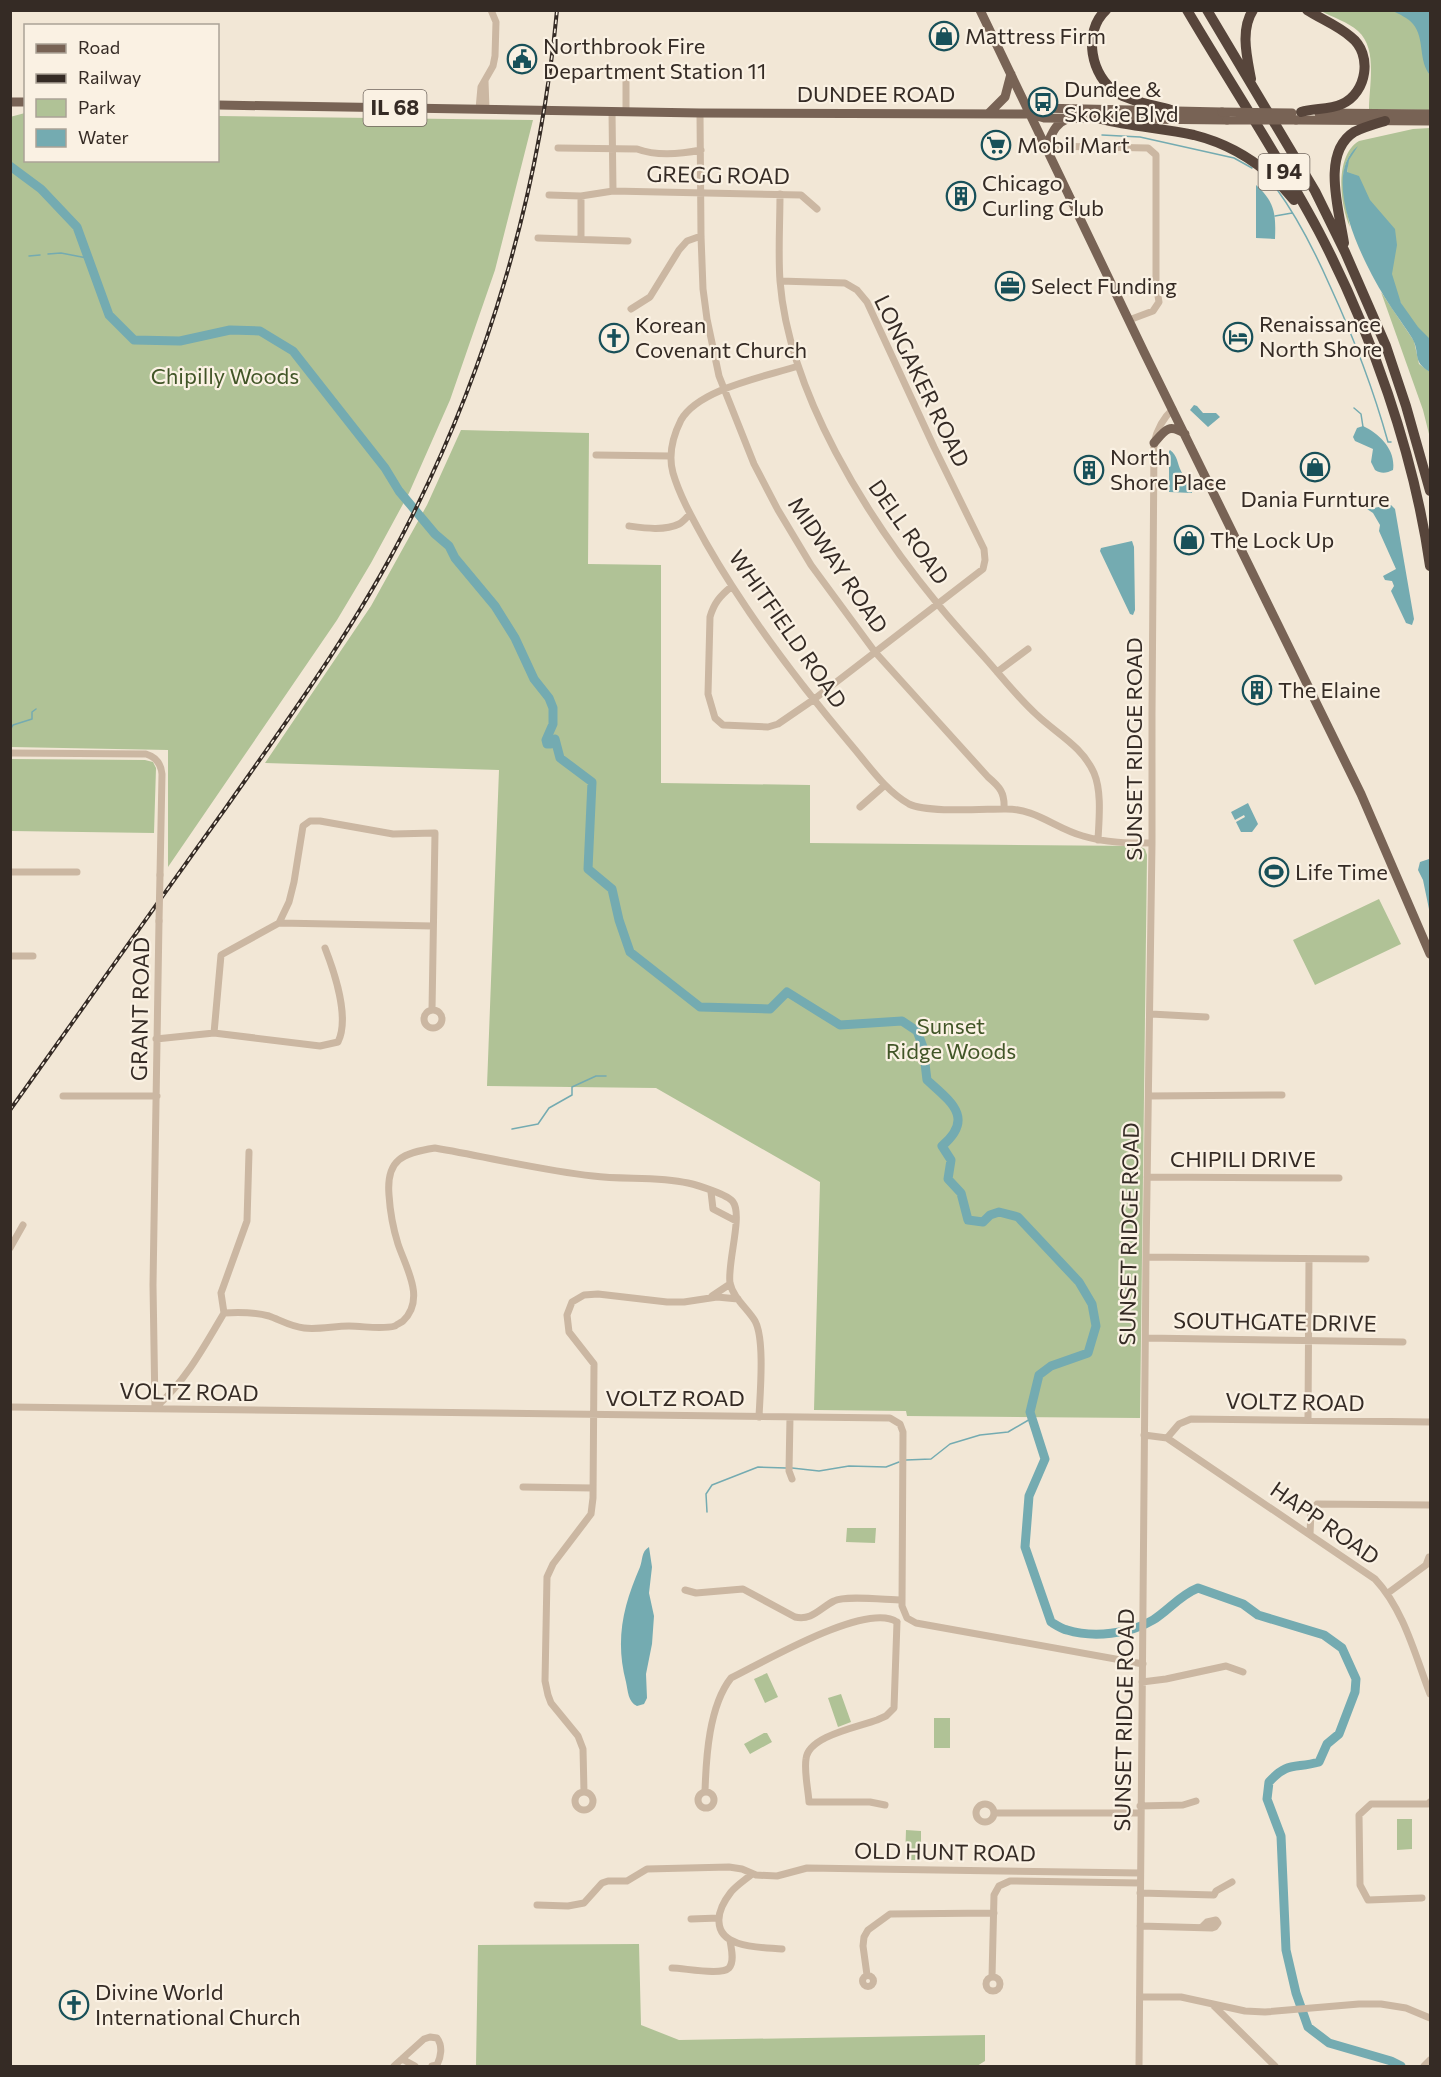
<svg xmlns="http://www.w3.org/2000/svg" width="1441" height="2077" viewBox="0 0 1441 2077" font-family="Commissioner,sans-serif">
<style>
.green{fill:#b0c296}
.water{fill:#74abb1}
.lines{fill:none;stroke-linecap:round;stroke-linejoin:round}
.stream{stroke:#74abb1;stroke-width:1.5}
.river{stroke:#74abb1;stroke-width:9}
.minor{stroke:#cbb7a2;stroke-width:7}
.major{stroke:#786355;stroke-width:9}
.highway{stroke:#57453b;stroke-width:10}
.rail-casing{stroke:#352b25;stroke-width:4}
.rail{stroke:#faf1e3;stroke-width:1.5;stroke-dasharray:4.5;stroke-linecap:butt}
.minor-bridge{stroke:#cbb7a2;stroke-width:7}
.major-bridge{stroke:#786355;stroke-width:9}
.labels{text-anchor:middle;stroke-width:4.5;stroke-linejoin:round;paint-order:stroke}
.shield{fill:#faf1e3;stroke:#70665e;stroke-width:1.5}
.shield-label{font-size:21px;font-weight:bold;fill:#352b25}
.poi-label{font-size:22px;fill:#352b25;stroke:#faf1e3;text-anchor:start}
.street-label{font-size:22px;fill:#352b25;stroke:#faf1e3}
.park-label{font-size:22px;fill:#415527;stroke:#faf1e3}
</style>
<rect width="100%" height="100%" fill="#f2e7d6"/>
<path class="green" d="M1321,11h109v99l-61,-1c0,-24 9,-60 -11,-78 -10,-9 -26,-14 -37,-20z
M25,113l1,47h192v-44l315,4 -38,150 -45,130 -41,93 -38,70 -34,57 -169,247v-117l-157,-3 -1,-630z
M1430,128v225l-14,-19 -70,-143 2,-32 4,-7c-16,21 -6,51 -2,75 -10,-21 -16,-71 9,-86l54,-12z
M1381,292l33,49 5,23 11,8v66l-7,-28z
M461,430l128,3 -1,131 73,1v218l149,2v58l329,3 6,3 2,6 -7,563 -233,-2 -1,-5 -92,-1 6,-228 -164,-94 -169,-2 12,-316 -234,-7 106,-157 56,-101z
M11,759l134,1 8,2 3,6 -2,65 -143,-2z
M1379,899l22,45 -86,41 -22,-45z
M847,1528h29l-1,15 -29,-1z
M767,1673l11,24 -13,6 -11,-24z
M841,1694l10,28 -13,5 -10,-29z
M934,1718h16v30h-16z
M764,1733h3l5,9 -22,12 -6,-10z
M1397,1819h15v30l-15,1z
M906,1830l15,1v29h-16z
M639,1944l2,81 38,15 306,-5v26l-8,5h-501l2,-121z"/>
<path class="water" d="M1393,11h37v64c-12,-14 -5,-37 -17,-51 -5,-6 -14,-10 -20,-13z
M1358,146l-9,14 -2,12 12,4 11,24 25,29 2,16 -5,29 9,29 17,24 12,12v33c-19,-11 -9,-19 -18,-34 -10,-16 -22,-31 -31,-47 -19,-32 -61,-115 -23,-145z
M1256,185c19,17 20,29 19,54l-19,-1z
M1194,405l3,1 6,7h13l4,4 -12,10 -18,-17z
M1363,426c17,8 33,24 30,44 -6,3 -12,4 -18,0l-4,-8 2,-13 -18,-8 -2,-4 4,-9z
M1170,450c8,6 7,13 11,21 4,8 10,14 11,22l-23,-1v-41z
M1391,505l4,4 19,110 -2,6 -6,-2 -15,-32 3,-5 -2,-5 -7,-1 -2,-4 13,-7 -17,-38 1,-6 -7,-12 -6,-4z
M1132,541l2,6 1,63 -2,5 -3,-1 -30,-63 1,-3z
M1248,803l10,21 -6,8h-11l-5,-10 9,-5 -1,-2 -9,5 -4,-8z
M1429,859l1,2v53l-7,-34 -5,-10 2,-8z
M649,1547l3,20 -3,26 5,23 -2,28 -6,30 1,24 -3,6 -7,2c-9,-4 -9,-15 -11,-24 -11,-42 -3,-76 14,-115 3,-8 1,-15 9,-20z"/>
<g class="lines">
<path class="stream" d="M1102,135l38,2 94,21 18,10
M1276,188c22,30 39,64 54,98 23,50 43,102 58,156h3
M1275,216l17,-3
M48,254l13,-1 26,5
M29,256l11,-1
M1329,326l18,-1
M1354,408l7,6 2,13
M10,730l3,-5 19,-6v-7l4,-3
M512,1129l26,-5 11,-16 23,-13v-8l24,-11h10
M906,1460l25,-1 19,-15 30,-9 28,-3 24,-14
M792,1468l27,3 30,-5 37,1 13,-5
M707,1512l-1,-18 6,-9 46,-18 28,1"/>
<path class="river" d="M10,166l31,23 36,38 32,88 25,25 46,1 50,-11 30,1 33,20 92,117 14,23 36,43 14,12 6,12 40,48 20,32 19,41 15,19 4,10v16l-7,16 1,4h4l4,-5 5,19 32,24 -4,87 24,20 7,31 11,32 70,55 70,2 17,-17 53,33 62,-4 15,10 6,16 4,33c24,22 48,38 15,66l9,14 -3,19 13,14 7,27 15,2 7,-7 9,-3 19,5 61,65 13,22 4,22 -8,27 -37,13 -12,9 -9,37 15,47 -16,37 -4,51 26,75c5,3 11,7 16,8 26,8 63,4 86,-10 16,-10 27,-25 45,-32l45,16 15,11 66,20 18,13 14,31 -1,13 -16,42 -12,10 -8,18c-24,7 -31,-1 -50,20l-2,17 14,37 5,114 10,43 12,34 21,16 62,18 10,5"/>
<path class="minor" d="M626,76v35
M485,81l1,28
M479,109l2,-22 12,-21 2,-10 1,-34 -5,-12
M612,111l1,80
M700,113l1,123 2,53 4,30 12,57 35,88 24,46 33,55 64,87 113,125c12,10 17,16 16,32 32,-1 50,19 79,27 23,7 46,7 69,7
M1046,146l102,2 8,7v129l3,18 -6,9 -24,9
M558,148l79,1c19,7 44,5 64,1
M780,194c0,29 -2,58 0,87 9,112 87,237 157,322 15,19 32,37 48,55 17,19 33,40 52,57 20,19 45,31 57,58 8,19 5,46 4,67
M549,195l32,1 32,-5 188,4 16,14
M538,238l90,3
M581,239v-43
M631,309l19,-12 29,-47 8,-9 14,-5
M798,366c-34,11 -99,23 -117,54 -8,16 -13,35 -8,53 7,24 21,48 33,70 41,72 92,139 146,203 17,20 34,45 57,58 18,9 74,5 95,5
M596,455l74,1
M629,526c15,2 36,5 50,-2 4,-2 8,-7 11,-10
M731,587c-11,9 -17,16 -21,30l-2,77 7,24 8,7 45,2 10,-3 35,-24 170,-131 2,-9 -1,-11 -50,-102 -67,-145 -10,-12 -12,-7 -65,-2
M997,672l31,-23
M10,753l136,1c10,3 15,9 16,20l-2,101
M860,807l25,-22
M10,872h67
M279,923l154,3
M10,956h23
M424 1019a9 9 0 1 1 18 0a9 9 0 1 1-18 0Z
M1151,1014l55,3
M214,1033l7,-78 58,-32 10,-21 5,-20 9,-56 7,-5h10l73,13 42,-1 -3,177
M156,1039l58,-6 106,13 18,-4c12,-24 -4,-71 -13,-94
M63,1096h94
M1149,1096l133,-1
M1147,1177l192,1
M711,1192l2,17 23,12
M10,1248l13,-23
M1146,1257l220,2
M712,1296l18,-12
M224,1313l-3,-20 26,-72 2,-69
M1146,1338l257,4
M10,1407l880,11 10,6 3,8 -1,174 5,12 9,5 227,41
M155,1408c30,-26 49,-61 69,-95 15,-1 30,-1 45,3 11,4 23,11 35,12 14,2 30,-2 45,-2 15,0 32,4 46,0 1,-1 7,-4 8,-5 23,-22 3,-53 -5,-77 -5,-16 -8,-33 -9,-49 -3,-36 14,-42 46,-47 53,9 104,22 158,28 31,4 64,0 95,7 9,2 41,12 45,19 10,13 -6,62 -3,81 3,15 18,26 25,38 10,18 5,73 4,96
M155,1408l-2,-123 6,-364
M790,1417l-1,54 3,8
M1308,1420l1,-161
M1144,1435l23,3 208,141c29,31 40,76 55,115
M1167,1438l12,-14 12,-5 239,3
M523,1487l70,1
M1310,1534l1,-22 6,-8 113,1
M685,1590l11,3 47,-4 52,28c17,4 25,-9 39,-16 11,-6 53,-1 68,-1
M1388,1593l38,-28 3,-8
M1142,1682l24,-3 60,-13 17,6
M575 1801a9 9 0 1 1 18 0a9 9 0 1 1-18 0Z
M584,1792l-1,-43 -5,-13 -27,-33 -3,-8 -3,-14 2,-104 6,-13 38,-50 2,-16 1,-134 -25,-32 -2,-17 5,-13 12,-7 14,-1 69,8h17l33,-5 21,2
M705,1792c1,-35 4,-86 26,-114 31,-15 136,-77 166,-56
M698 1800a8 8 0 1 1 16 0a8 8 0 1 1-16 0Z
M976 1813a9 9 0 1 1 18 0a9 9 0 1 1-18 0Z
M885,1805l-15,-3h-61c-1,-14 -5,-30 -3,-43 2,-23 52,-32 71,-39l9,-4 8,-8 3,-86
M1140,1806l43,-1 13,-4
M995,1813h145
M752,1874c-7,6 -15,11 -21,18 -7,9 -13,19 -12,30 1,27 44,25 63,27
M1140,1893l74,2 2,-4 16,-9
M1422,1898l-54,2 -8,-15 -1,-70 12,-11h57l2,-2
M537,1905l31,1 16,-3 18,-20 6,-2h19l20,-12 82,-2 13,2 14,6 21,1 30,-8 333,5
M691,1919l28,-1
M1140,1926l72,2 3,-1 3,-4 -2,-3 -9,2 -5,5
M672,1968c12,0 49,8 57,0 6,-7 2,-20 1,-28
M867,1975l-4,-29 1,-9 4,-7 22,-16 104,-1
M862.5 1981a5.5 5.5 0 1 1 11 0a5.5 5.5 0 1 1-11 0Z
M992,1977l2,-82 5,-9 11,-5 130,2
M986 1984a7 7 0 1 1 14 0a7 7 0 1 1-14 0Z
M1140,1997h41l64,14 20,1 94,-8h22l25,4 24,10
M1213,2005l62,61
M402,2059l13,7
M394,2066l30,-27 6,-2 7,1c6,8 4,19 0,27l-5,1
M1139,2066l7,-809 6,-414v-128l2,-272c3,-14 8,-24 19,-34
M1424,2066l6,-6"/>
<path class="major" d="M980,10l164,342 217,442 69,160
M10,102h16
M218,105l482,8 330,1 14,4 183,2
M1319,113l111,1
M988,114l17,-17 6,-23
M1030,114l9,-6 183,4
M1296,120l134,1
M1046,146c6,-11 8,-22 21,-27
M1154,443c11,-13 15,-20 31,-9"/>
<path class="highway" d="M1106,10c-24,22 -15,67 11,83 15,9 37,12 54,17
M1187,10c43,73 91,145 131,220 53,101 96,223 112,336
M1207,10l108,181 30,61 41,94 20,60 24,85
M1251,79c-4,-22 -11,-49 2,-69
M1301,112c13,-4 28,-2 41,-8 25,-11 31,-50 9,-67 -12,-11 -30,-18 -44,-27
M1101,119c31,8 62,9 93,16 40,10 74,33 100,65
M1344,243c-5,-33 -23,-90 10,-111 10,-5 21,-8 31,-11"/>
<g class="rail-casing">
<path id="rail" d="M10,1110c72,-101 143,-201 215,-301 64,-91 129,-180 180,-279 83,-161 135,-339 152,-520"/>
</g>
<use href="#rail" class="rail"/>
<path class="minor-bridge" d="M159,921l1,-46"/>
<path class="major-bridge" d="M1222,112l70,1
M1227,120h69"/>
</g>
<defs>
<g id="shop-ring" transform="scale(1.5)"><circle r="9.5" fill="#faf1e3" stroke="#185059" stroke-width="1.5"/><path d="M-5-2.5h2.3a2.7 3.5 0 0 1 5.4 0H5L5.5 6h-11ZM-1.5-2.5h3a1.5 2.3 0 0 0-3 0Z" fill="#185059"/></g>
<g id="civic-ring" transform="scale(1.5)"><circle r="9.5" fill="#faf1e3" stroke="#185059" stroke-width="1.5"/><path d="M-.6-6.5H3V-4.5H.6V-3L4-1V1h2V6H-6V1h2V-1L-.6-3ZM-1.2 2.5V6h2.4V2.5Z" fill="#185059"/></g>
<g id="bus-ring" transform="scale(1.5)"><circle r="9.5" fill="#faf1e3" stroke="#185059" stroke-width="1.5"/><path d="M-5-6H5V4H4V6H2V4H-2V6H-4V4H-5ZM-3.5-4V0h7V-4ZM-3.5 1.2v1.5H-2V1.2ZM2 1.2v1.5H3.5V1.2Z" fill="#185059"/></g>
<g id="supermarket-ring" transform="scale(1.5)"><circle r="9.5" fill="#faf1e3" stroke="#185059" stroke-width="1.5"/><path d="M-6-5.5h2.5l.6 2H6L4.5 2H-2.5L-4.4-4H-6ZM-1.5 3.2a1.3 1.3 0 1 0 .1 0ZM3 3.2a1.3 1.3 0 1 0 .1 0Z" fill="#185059"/></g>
<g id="building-ring" transform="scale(1.5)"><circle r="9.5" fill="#faf1e3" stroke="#185059" stroke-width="1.5"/><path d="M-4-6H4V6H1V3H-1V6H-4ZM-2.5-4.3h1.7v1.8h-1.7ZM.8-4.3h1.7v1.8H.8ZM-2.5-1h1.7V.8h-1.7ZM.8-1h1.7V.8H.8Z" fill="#185059"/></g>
<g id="office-ring" transform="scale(1.5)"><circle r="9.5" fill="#faf1e3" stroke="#185059" stroke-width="1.5"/><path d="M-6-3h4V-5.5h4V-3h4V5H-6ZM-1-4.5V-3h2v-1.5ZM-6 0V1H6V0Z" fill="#185059"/></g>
<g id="hotel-ring" transform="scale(1.5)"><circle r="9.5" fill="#faf1e3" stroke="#185059" stroke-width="1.5"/><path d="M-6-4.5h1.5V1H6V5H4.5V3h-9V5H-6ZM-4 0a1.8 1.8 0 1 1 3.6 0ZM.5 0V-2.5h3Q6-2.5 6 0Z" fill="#185059"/></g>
<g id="church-ring" transform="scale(1.5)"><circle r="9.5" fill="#faf1e3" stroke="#185059" stroke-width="1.5"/><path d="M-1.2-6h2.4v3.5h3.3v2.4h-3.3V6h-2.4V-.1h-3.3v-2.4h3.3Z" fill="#185059"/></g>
<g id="stadium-ring" transform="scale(1.5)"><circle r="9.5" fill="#faf1e3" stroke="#185059" stroke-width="1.5"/><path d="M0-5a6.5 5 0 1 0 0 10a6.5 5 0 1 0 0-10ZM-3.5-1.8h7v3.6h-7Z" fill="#185059"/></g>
</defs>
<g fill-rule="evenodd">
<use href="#shop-ring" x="944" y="36"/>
<use href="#civic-ring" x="522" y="59"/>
<use href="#bus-ring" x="1043" y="102"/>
<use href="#supermarket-ring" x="996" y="145"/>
<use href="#building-ring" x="961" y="196"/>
<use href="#office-ring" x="1010" y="286"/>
<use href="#hotel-ring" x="1238" y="337"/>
<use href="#church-ring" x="614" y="338"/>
<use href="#shop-ring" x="1315" y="467"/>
<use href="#building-ring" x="1089" y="470"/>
<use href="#shop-ring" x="1189" y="540"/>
<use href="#building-ring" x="1257" y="690"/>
<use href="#stadium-ring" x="1274" y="872"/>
<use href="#church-ring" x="74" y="2005"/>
</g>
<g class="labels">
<g class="shield">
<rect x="363.5" y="90" width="63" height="36" rx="4.5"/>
<rect x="1258.5" y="154" width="51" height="36" rx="4.5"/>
</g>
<g class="shield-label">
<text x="395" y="115">IL 68</text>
<text x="1284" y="179">I 94</text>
</g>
<g class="poi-label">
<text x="965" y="44">Mattress Firm</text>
<text x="543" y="54">Northbrook Fire<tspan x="543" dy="25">Department Station 11</tspan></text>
<text x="1064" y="97">Dundee &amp;<tspan x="1064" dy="25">Skokie Blvd</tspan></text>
<text x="1017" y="153">Mobil Mart</text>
<text x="982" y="191">Chicago<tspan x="982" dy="25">Curling Club</tspan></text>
<text x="1031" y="294">Select Funding</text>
<text x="1259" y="332">Renaissance<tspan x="1259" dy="25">North Shore</tspan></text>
<text x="635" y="333">Korean<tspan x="635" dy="25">Covenant Church</tspan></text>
<text x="1110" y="465">North<tspan x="1110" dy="25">Shore Place</tspan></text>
<text x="1315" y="507" text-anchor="middle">Dania Furnture</text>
<text x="1210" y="548">The Lock Up</text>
<text x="1278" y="698">The Elaine</text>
<text x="1295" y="880">Life Time</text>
<text x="95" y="2000">Divine World<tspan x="95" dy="25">International Church</tspan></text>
</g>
<g class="street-label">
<text x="876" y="102">DUNDEE ROAD</text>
<text transform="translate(718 175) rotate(1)" y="8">GREGG ROAD</text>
<text transform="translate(922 381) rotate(64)" y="8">LONGAKER ROAD</text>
<text transform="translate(909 532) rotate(55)" y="8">DELL ROAD</text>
<text transform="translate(838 565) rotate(56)" y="8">MIDWAY ROAD</text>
<text transform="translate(788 629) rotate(55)" y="8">WHITFIELD ROAD</text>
<text transform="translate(1134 749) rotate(-90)" y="8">SUNSET RIDGE ROAD</text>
<text transform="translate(140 1009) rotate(-89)" y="8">GRANT ROAD</text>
<text x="1243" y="1167">CHIPILI DRIVE</text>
<text transform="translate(1129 1234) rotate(-89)" y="8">SUNSET RIDGE ROAD</text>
<text transform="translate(1275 1322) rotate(1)" y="8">SOUTHGATE DRIVE</text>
<text transform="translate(189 1392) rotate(1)" y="8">VOLTZ ROAD</text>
<text x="675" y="1406">VOLTZ ROAD</text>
<text transform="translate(1295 1402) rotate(1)" y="8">VOLTZ ROAD</text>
<text transform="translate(1325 1523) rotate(35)" y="8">HAPP ROAD</text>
<text transform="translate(1124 1720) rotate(-89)" y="8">SUNSET RIDGE ROAD</text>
<text transform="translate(945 1852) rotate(1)" y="8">OLD HUNT ROAD</text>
</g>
<g class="park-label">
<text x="225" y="384">Chipilly Woods</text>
<text x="951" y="1034">Sunset<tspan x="951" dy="25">Ridge Woods</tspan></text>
</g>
</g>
<rect width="1441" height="2077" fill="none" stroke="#352b25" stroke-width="24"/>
<rect x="24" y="24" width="195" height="138" fill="#faf1e3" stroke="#aba297" stroke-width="1.5"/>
<rect x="36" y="44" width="30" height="9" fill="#786355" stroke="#aba297" stroke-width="1.5"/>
<text x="78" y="54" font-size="18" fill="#352b25">Road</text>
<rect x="36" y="74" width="30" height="9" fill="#352b25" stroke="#aba297" stroke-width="1.5"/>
<text x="78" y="84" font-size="18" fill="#352b25">Railway</text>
<rect x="36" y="99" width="30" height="18" fill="#b0c296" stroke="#aba297" stroke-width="1.5"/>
<text x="78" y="114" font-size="18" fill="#352b25">Park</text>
<rect x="36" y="129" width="30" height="18" fill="#74abb1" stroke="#aba297" stroke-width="1.5"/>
<text x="78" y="144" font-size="18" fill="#352b25">Water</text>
</svg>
